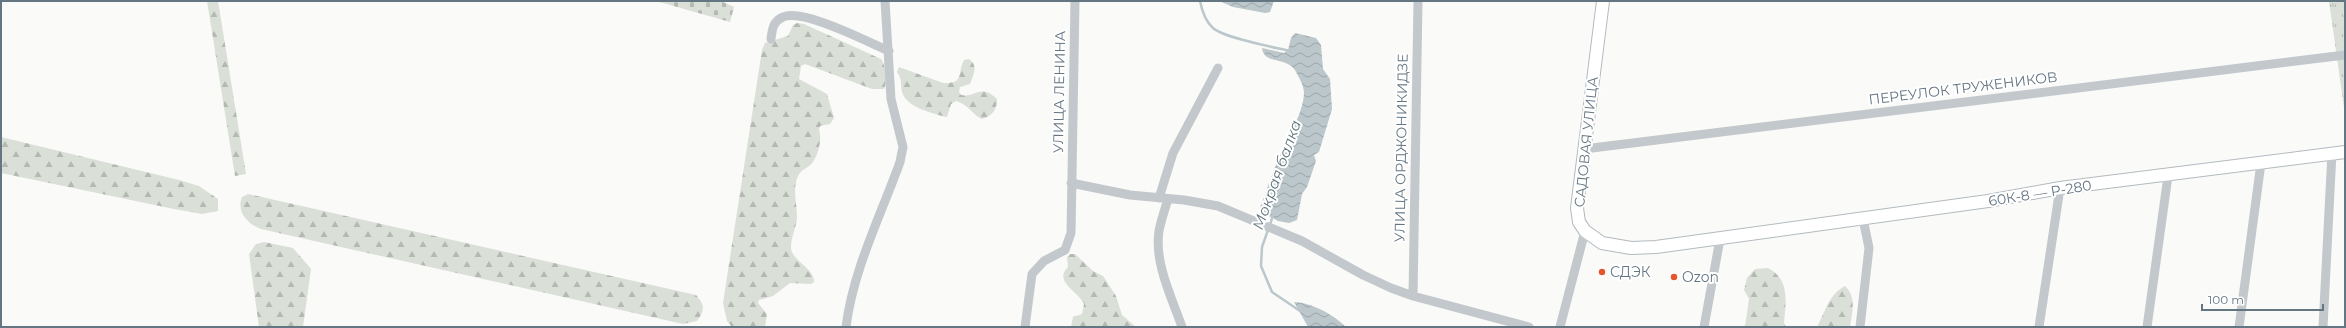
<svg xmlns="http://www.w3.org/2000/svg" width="2346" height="328" viewBox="0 0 2346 328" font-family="Montserrat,sans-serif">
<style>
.grass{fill:url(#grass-tufts)}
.forest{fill:url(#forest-firs)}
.cemetery{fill:url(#cemetery-stones)}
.water{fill:url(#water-waves)}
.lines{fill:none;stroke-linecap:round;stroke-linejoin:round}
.stream{stroke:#bbc7cb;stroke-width:2.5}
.secondary-casing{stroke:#b3babf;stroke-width:14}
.street{stroke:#c3c8cc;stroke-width:9}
.secondary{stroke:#fff;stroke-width:12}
.poi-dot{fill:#e4572e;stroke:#fff;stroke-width:1.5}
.labels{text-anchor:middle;stroke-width:4;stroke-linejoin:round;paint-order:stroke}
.street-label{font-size:14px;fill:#657683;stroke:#fff}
.poi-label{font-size:14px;fill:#657683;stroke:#fff;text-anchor:start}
.water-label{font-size:15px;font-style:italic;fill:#60757c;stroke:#fff}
</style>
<defs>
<pattern id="grass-tufts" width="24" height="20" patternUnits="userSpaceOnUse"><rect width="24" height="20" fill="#dadfd7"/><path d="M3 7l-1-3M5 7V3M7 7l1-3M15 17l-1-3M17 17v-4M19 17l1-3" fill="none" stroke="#b4b9b4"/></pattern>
<pattern id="forest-firs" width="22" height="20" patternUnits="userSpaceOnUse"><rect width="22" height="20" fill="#dadfd7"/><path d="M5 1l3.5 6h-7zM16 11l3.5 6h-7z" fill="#b4b9b4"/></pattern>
<pattern id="cemetery-stones" width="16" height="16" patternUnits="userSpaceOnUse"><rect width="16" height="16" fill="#dadfd7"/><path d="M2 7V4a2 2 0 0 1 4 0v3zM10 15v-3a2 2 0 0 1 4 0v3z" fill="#b4b9b4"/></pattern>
<pattern id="water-waves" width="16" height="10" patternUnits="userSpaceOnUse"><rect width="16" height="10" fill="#bbc7cb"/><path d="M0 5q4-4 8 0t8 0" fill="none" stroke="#9ca6aa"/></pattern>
</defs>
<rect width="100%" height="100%" fill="#fafaf8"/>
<path class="grass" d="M2329,1h16v114z"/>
<path class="forest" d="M207,1h11l28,173 -11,2z
M797,23l7,1 77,35c5,7 7,21 3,30h-12l-67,-25 -4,2 -2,13 28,15 7,24 -4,6 -10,2 -1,4c3,9 0,23 -6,32 -4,6 -12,7 -15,14 -6,13 -1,27 -1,40 0,10 -6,21 -6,31 0,14 24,21 23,35l-3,2 -21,-1 -17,13 -14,4 -1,3 9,11 -2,13h-33l-5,-6 -4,-18 39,-253 3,-7 23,-7 5,-11z
M969,59c10,7 4,16 1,25l-10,3 -1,5 2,3c15,3 19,-12 36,4 0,11 -5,17 -15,20 -11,-5 -11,-13 -26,-18l-5,3 -4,13 -5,-1c-13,-4 -35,-9 -40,-24 -2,-8 1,-12 -5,-20l2,-5 44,16c22,1 14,-10 21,-23z
M1,137l178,43 20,6 19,13v12l-16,3 -28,-5 -173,-36z
M248,194l448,101c9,10 9,15 1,26l-14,3 -422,-95c-13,-5 -25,-17 -19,-32z
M264,242l29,6 18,21 -8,58h-44l-10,-73 7,-10z
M1070,254h5l18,17 10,5 13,20 6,19 14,12h-65l2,-10 9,-3 2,-10c-6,-13 -31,-22 -16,-37l-1,-10z
M1768,268c22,12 18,33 16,55l2,4h-41l4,-28 -5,-9 3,-12 8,-9z
M1845,286c12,11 7,27 5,41h-33c9,-16 11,-32 28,-41z"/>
<path class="cemetery" d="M656,1h65l13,6 -4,15z"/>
<path class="water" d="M1219,1h55l-4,11 -5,1 -32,-6z
M1295,33l21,5 5,7 2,24 7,10 2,30 -13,43 -5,3 2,6 -9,26 -5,7 -5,26 -8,3 -11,-2 -18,-10v-3c7,-19 13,-37 21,-55 8,-20 22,-38 23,-60 0,-8 -6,-17 -9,-23 -9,-14 -31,-5 -33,-22l22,5 4,-3 3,-12z
M1294,302c18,1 39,12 52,25h-38z"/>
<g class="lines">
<path class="stream" d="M1200,1c2,10 5,20 13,27 11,10 60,19 77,23
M1270,225l3,-10
M1268,230l-6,17 -1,19 11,26 28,19"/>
<g class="secondary-casing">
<path id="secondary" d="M1603,1l-26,207 2,14 6,9 17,12 29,5 25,-1 332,-46 72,-13 285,-36"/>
</g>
<path class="street" d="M771,39c1,-9 2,-18 12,-22 20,-9 85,25 106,34
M1584,149l761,-94
M1071,183l59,12 54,5 34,6 84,35 61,34 28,13 22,8 116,31
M1159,198l14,-45 45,-85
M1168,199c-3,10 -7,21 -9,32 -5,32 13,67 23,96
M1413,296l5,-295
M846,327c7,-57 35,-112 54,-165l3,-15 -12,-48 -6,-98
M1025,327l7,-53 12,-13 21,-11 6,-17 4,-232
M1560,327l25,-96
M1704,327l16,-88
M1860,327l9,-79 -6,-29
M2039,327l21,-139
M2147,327l21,-151
M2239,327l22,-164
M2323,327l9,-174"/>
<use href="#secondary" class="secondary"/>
</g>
<g class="poi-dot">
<circle cx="1602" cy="272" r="4"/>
<circle cx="1674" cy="277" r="4"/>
</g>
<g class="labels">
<g class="street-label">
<text transform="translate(1963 88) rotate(-7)" y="5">ПЕРЕУЛОК ТРУЖЕНИКОВ</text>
<text transform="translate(1059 92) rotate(-89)" y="5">УЛИЦА ЛЕНИНА</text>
<text transform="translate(1586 142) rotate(-84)" y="5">САДОВАЯ УЛИЦА</text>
<text transform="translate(1401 148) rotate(-89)" y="5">УЛИЦА ОРДЖОНИКИДЗЕ</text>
<text transform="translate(2040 193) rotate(-9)" y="5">60К-8 — Р-280</text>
</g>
<g class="poi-label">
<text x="1610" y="277">СДЭК</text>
<text x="1682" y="282">Ozon</text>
</g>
<g class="water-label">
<text transform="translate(1277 175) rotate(-70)" y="5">Мокрая балка</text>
</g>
</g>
<rect width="2346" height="328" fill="none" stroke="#657683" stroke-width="4"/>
<path d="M2202 304v6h121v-6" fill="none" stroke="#657683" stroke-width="2"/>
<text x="2208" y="304" font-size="12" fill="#657683" stroke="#ffffff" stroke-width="3" paint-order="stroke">100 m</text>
</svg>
